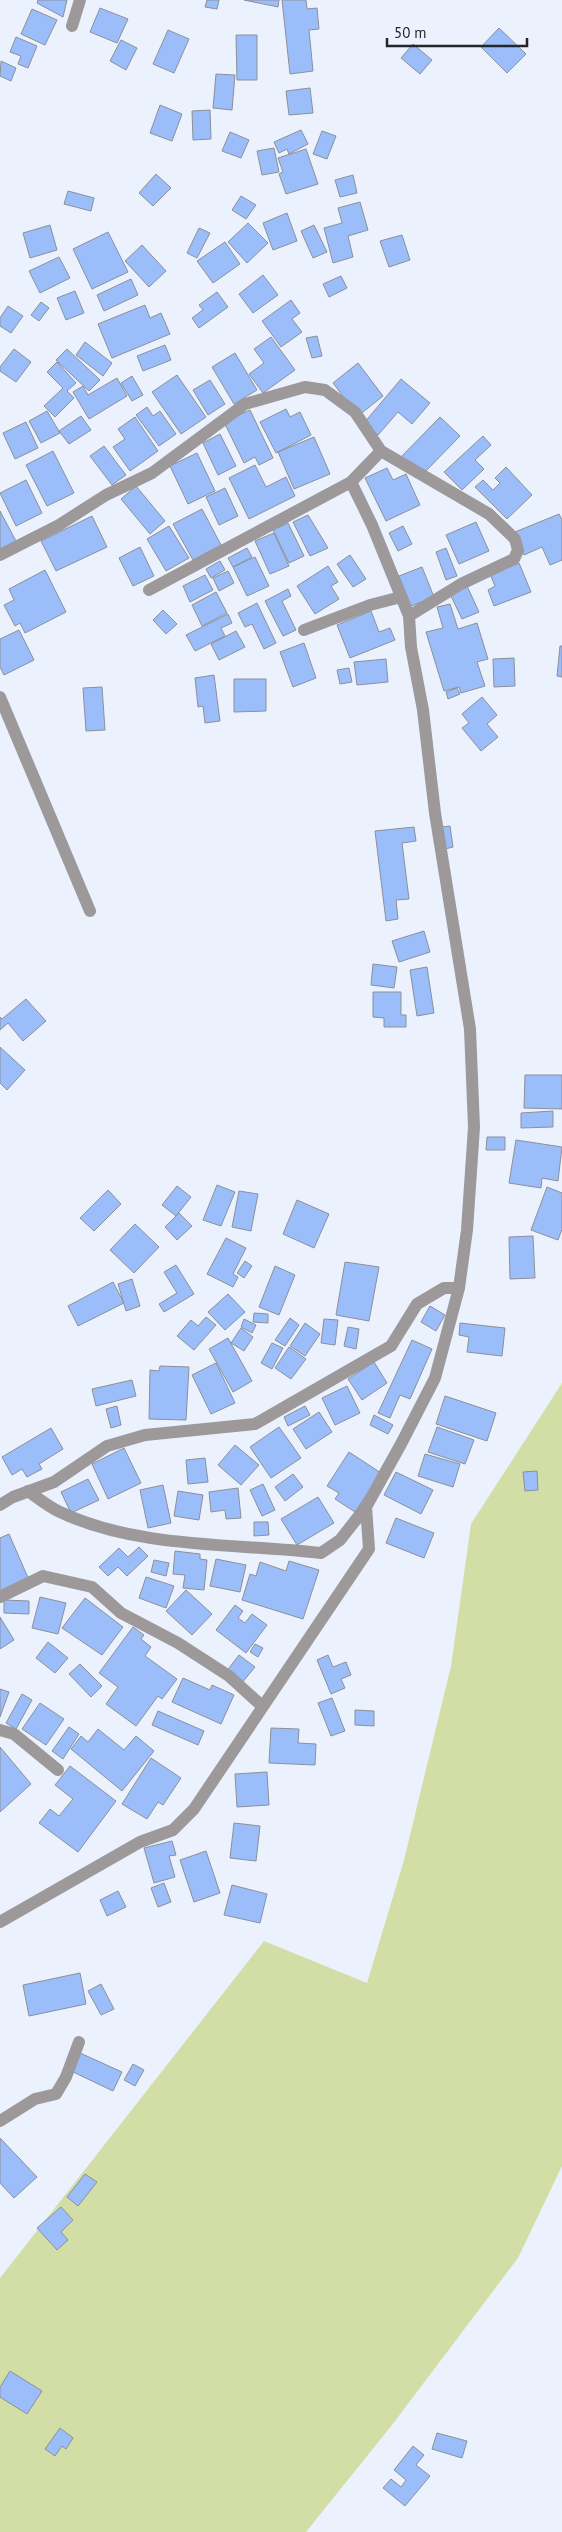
<svg xmlns="http://www.w3.org/2000/svg" width="562" height="2532" viewBox="0 0 562 2532" font-family="'PT Sans',sans-serif">
<style>
.green{fill:#d3dea7}
.building{fill:#9bbefa;stroke:#8b9099}
.lines{fill:none;stroke-linecap:round;stroke-linejoin:round}
.minor{stroke:#9d9899;stroke-width:12}
</style>
<rect width="100%" height="100%" fill="#ecf2fd"/>
<path class="green" d="M562,1383v783l-44,92 -126,167 -86,107h-306v-254l264,-337 103,42 37,-123 47,-194 20,-142z"/>
<path class="building" d="M38,0h29l-4,17 -26,-14z
M207,0h12l-2,9 -12,-2z
M244,0h35l-1,7z
M282,0h24l1,9 10,-1 2,21 -10,1 4,41 -23,3z
M100,8l28,11 -11,24 -27,-11z
M32,9l25,11 -12,25 -24,-11z
M499,28l27,26 -19,19 -26,-26z
M168,30l21,9 -15,34 -21,-9z
M236,35h21v45h-20z
M16,37l21,9 -9,22 -10,-4 3,-8 -11,-4z
M121,40l16,8 -11,22 -16,-9z
M413,44l19,16 -12,14 -19,-16z
M1,61l15,7 -5,13 -11,-5z
M216,74l19,1 -3,35 -19,-2z
M310,88l3,25 -24,2 -3,-24z
M160,105l22,9 -10,27 -22,-8z
M210,110l1,29 -18,1 -1,-29z
M301,130l7,14 -19,10 -2,-5 -8,4 -5,-11z
M322,131l14,5 -9,23 -14,-5z
M230,132l19,8 -8,18 -19,-7z
M274,148l5,24 -17,3 -5,-24z
M306,149l12,35 -32,10 -7,-20 4,-2 -5,-14z
M156,174l15,14 -18,18 -14,-13z
M353,175l4,18 -17,4 -5,-17z
M68,191l26,7 -3,13 -27,-7z
M241,196l15,9 -10,14 -14,-9z
M360,202l8,28 -20,6 5,21 -20,6 -9,-35 18,-5 -4,-15z
M287,213l10,28 -24,9 -10,-27z
M248,223l20,20 -21,20 -19,-21z
M50,225l7,25 -27,8 -7,-25z
M314,225l13,27 -14,6 -12,-27z
M199,228l11,5 -13,25 -10,-5z
M108,232l20,40 -36,17 -19,-40z
M402,235l8,25 -21,7 -9,-26z
M225,242l15,22 -27,19 -16,-22z
M142,245l24,26 -17,16 -24,-26z
M59,257l11,21 -30,15 -11,-22z
M263,275l15,20 -25,18 -14,-19z
M341,276l6,12 -18,9 -6,-13z
M131,279l7,16 -34,16 -7,-16z
M75,291l9,22 -18,7 -9,-22z
M217,292l11,15 -29,21 -7,-10 11,-8 -4,-5z
M291,300l9,13 -8,6 10,13 -21,15 -19,-26z
M41,302l8,6 -10,13 -8,-6z
M145,305l5,13 11,-5 9,21 -58,24 -14,-34z
M8,306l15,10 -12,17 -11,-7v-8z
M317,336l5,20 -10,2 -6,-20z
M271,337l24,33 -32,23 -14,-19 15,-11 -10,-14z
M85,342l27,21 -9,13 -27,-21z
M165,345l6,15 -28,11 -6,-15z
M14,349l17,13 -15,20 -16,-11v-4z
M67,349l33,31 -11,11 -33,-31z
M235,353l22,37 -23,14 -22,-37z
M57,362l19,21 -9,8 7,7 -19,19 -11,-11 19,-18 -16,-16z
M358,363l25,33 -25,20 -25,-33z
M177,375l29,42 -25,17 -29,-42z
M132,376l11,19 -11,6 -11,-18z
M117,378l10,18 -38,23 -16,-27 10,-6 5,9z
M401,379l29,24 -18,21 -14,-12 -20,23 -14,-12z
M210,380l15,24 -17,11 -15,-25z
M147,407l6,9 7,-5 16,23 -17,12 -23,-31z
M286,409l4,8 10,-5 11,23 -35,18 -16,-31z
M250,410l23,48 -14,7 -4,-8 -11,6 -20,-41z
M47,411l13,22 -19,10 -12,-22z
M81,416l10,14 -22,14 -10,-13z
M135,417l23,34 -28,20 -17,-24 12,-8 -7,-10z
M440,417l20,19 -39,40 -20,-19z
M26,422l12,26 -23,11 -12,-26z
M220,434l16,32 -18,9 -15,-32z
M483,436l8,9 -16,15 9,9 -22,21 -18,-18z
M314,437l16,37 -36,15 -16,-37z
M104,446l22,29 -14,10 -22,-29z
M53,451l21,42 -27,13 -21,-41z
M197,453l18,38 -27,13 -18,-38z
M255,465l11,22 20,-10 9,19 -46,23 -20,-41z
M506,467l26,28 -25,24 -32,-32 8,-7 10,10 7,-7 -5,-5z
M387,468l6,12 13,-6 14,31 -34,16 -21,-43z
M26,480l16,33 -26,13 -16,-33z
M136,486l29,35 -15,13 -29,-35z
M225,488l13,28 -19,9 -13,-28z
M202,509l19,36 -28,15 -20,-36z
M0,511l17,32 -17,9z
M559,514l3,6v40l-12,5 -8,-18 -18,8 -9,-23z
M308,515l20,33 -18,8 -17,-34z
M92,516l15,31 -51,24 -15,-30z
M476,522l13,29 -30,13 -13,-29z
M288,523l16,33 -15,7 -16,-33z
M169,526l20,32 -23,13 -19,-32z
M403,526l9,18 -14,7 -9,-18z
M274,533l15,33 -19,8 -15,-33z
M140,547l14,29 -21,10 -14,-28z
M247,548l5,9 -19,10 -5,-9z
M446,548l11,28 -11,4 -10,-28z
M350,555l16,24 -13,8 -16,-23z
M255,557l14,29 -22,10 -14,-29z
M220,561l5,9 -14,8 -5,-9z
M519,563l12,29 -37,14 -6,-16 7,-4 -5,-12z
M328,566l10,16 -7,4 8,13 -24,15 -18,-28z
M422,567l12,30 -23,9 -12,-30z
M45,570l21,42 -41,21 -5,-10 -5,3 -11,-21 10,-5 -5,-11z
M228,571l6,12 -15,8 -6,-13z
M205,575l8,15 -23,12 -7,-16z
M467,586l12,26 -17,7 -12,-25z
M288,589l3,7 -9,5 14,29 -13,6 -18,-35z
M216,592l11,21 -25,13 -10,-21z
M257,603l19,40 -12,6 -12,-25 -7,3 -7,-14z
M450,604l8,25 19,-6 11,36 -11,3 8,24 -24,7 -2,-6 -15,4 -18,-59 17,-4 -6,-21z
M163,610l14,14 -11,10 -13,-14z
M371,611l8,21 11,-4 5,12 -45,18 -13,-33z
M228,614l4,9 -11,5 4,8 -30,15 -9,-16z
M19,630l15,30 -30,15 -4,-8v-28z
M236,631l9,16 -26,13 -8,-16z
M304,643l12,35 -23,9 -13,-35z
M560,646h2v31l-5,-1z
M514,658l1,28 -21,1 -1,-28z
M386,659l2,23 -31,3 -3,-23z
M349,668l3,14 -12,2 -3,-14z
M214,675l6,46 -15,2 -2,-17 -5,1 -3,-29z
M234,679h32v32l-32,1z
M102,687l3,43 -19,1 -3,-43z
M457,688l3,6 -12,5 -2,-7z
M482,697l15,18 -10,9 11,13 -17,14 -19,-23 7,-5 -7,-9z
M450,826l3,21 -8,2 -3,-22z
M414,827l2,14 -14,2 7,56 -13,1 2,19 -12,2 -11,-90z
M424,931l6,21 -31,10 -7,-21z
M373,964l24,3 -3,21 -23,-3z
M427,967l7,46 -17,3 -7,-46z
M373,992h28v23h5v12h-22v-9l-11,-1z
M26,999l20,22 -23,20 -15,-18 -8,7v-13l2,2z
M0,1047l25,23 -18,20 -7,-7z
M525,1075h37v34l-38,-1z
M553,1111v16l-32,1v-15z
M487,1137h18v13h-19z
M516,1140l46,7 -4,34 -16,-3 -1,10 -32,-5z
M217,1185l18,7 -14,34 -18,-6z
M177,1186l14,11 -15,19 -14,-11z
M547,1187l15,6v36l-4,11 -27,-10z
M108,1190l13,14 -27,27 -14,-13z
M239,1191l19,3 -7,37 -19,-4z
M297,1200l32,14 -15,34 -31,-14z
M179,1213l13,13 -15,14 -12,-13z
M135,1224l24,23 -25,26 -24,-23z
M533,1236l2,42 -25,1 -1,-42z
M226,1238l20,10 -13,26 5,3 -5,10 -26,-13z
M245,1261l7,5 -8,12 -7,-5z
M345,1262l34,5 -10,54 -33,-6z
M176,1265l18,29 -30,18 -5,-8 18,-11 -13,-21z
M275,1266l20,9 -16,40 -20,-8z
M132,1279l8,27 -14,5 -8,-27z
M113,1282l11,21 -46,23 -10,-20z
M228,1294l17,18 -20,18 -17,-18z
M430,1306l15,9 -9,16 -15,-9z
M254,1313l14,1v9l-15,-1z
M206,1317l10,8 -22,25 -17,-14 14,-16 7,6z
M290,1318l9,7 -14,21 -10,-6z
M244,1319l12,6 -4,8 -11,-6z
M324,1319l14,1 -3,25 -14,-2z
M305,1323l15,11 -15,22 -15,-10z
M460,1323l45,5 -3,28 -35,-4 2,-15 -10,-2z
M348,1327l11,2 -3,20 -12,-3z
M241,1328l12,9 -9,14 -13,-8z
M228,1338l24,43 -19,11 -24,-43z
M412,1340l20,9 -22,50 -10,-4 -10,23 -12,-5z
M272,1343l11,5 -11,21 -11,-6z
M289,1347l17,12 -15,20 -16,-11z
M374,1362l13,21 -25,17 -14,-21z
M216,1363l19,40 -24,11 -19,-39z
M160,1366l29,1 -3,53 -37,-1 1,-49 9,1z
M132,1380l4,16 -40,10 -4,-17z
M347,1386l13,27 -25,12 -13,-27z
M445,1396l51,17 -9,28 -51,-17z
M117,1406l4,19 -10,3 -5,-19z
M305,1406l5,9 -22,11 -4,-9z
M319,1412l13,20 -26,17 -13,-20z
M374,1415l19,10 -5,9 -18,-9z
M279,1427l22,31 -30,20 -21,-31z
M437,1427l37,13 -9,24 -37,-12z
M51,1428l12,21 -24,15 3,5 -15,8 -5,-8 -10,6 -10,-18z
M235,1445l24,20 -18,20 -23,-20z
M124,1448l17,35 -33,16 -16,-35z
M349,1452l32,21 -26,39 -20,-13 4,-6 -12,-7z
M425,1454l35,10 -7,23 -35,-11z
M205,1458l3,24 -20,2 -2,-24z
M537,1471l1,19 -13,1 -2,-19z
M396,1472l37,18 -12,24 -37,-19z
M293,1474l10,13 -18,14 -10,-14z
M88,1479l11,21 -28,13 -10,-21z
M263,1484l12,26 -13,6 -12,-26z
M163,1485l8,38 -23,5 -8,-38z
M238,1488l3,30 -15,1 -1,-9 -14,2 -2,-20z
M178,1491l25,4 -4,25 -25,-4z
M318,1497l16,26 -37,22 -16,-26z
M396,1518l38,15 -10,25 -38,-15z
M254,1522h14l1,13 -15,1z
M9,1534l20,46 -29,13v-55z
M139,1547l9,9 -21,20 -9,-9 -10,9 -9,-9 20,-19 9,9z
M175,1551l25,3v5l7,1 -3,30 -21,-2 2,-13 -12,-1z
M216,1559l30,6 -6,27 -30,-6z
M154,1560l15,3 -3,13 -15,-4z
M289,1561l30,9 -16,49 -61,-19 8,-26 6,2 4,-14 26,9z
M146,1577l28,9 -8,22 -27,-10z
M186,1590l26,24 -20,21 -26,-24z
M40,1597l26,6 -8,31 -26,-6z
M85,1598l38,29 -21,28 -40,-27z
M4,1600l25,1v13l-25,-1z
M235,1605l8,6 -5,7 7,5 7,-9 15,11 -21,28 -30,-23z
M0,1617l14,23 -14,9z
M133,1627l11,8 -3,4 10,8 -6,9 32,23 -15,20 -4,-3 -22,30 -30,-22 12,-17 -19,-14z
M48,1642l20,16 -13,15 -19,-15z
M255,1644l8,4 -5,9 -8,-5z
M239,1655l16,12 -14,17 -15,-12z
M328,1655l5,12 13,-5 5,13 -10,4 4,9 -14,6 -14,-34z
M80,1664l22,22 -11,11 -22,-23z
M183,1678l27,12 2,-5 22,10 -13,29 -49,-22z
M0,1689l9,3 -9,25z
M22,1694l10,6 -16,29 -10,-6z
M332,1698l13,33 -14,5 -13,-33z
M40,1703l24,16 -18,26 -24,-16z
M355,1710l19,1v15l-19,-1z
M158,1711l46,20 -6,14 -46,-20z
M69,1727l10,7 -16,25 -11,-8z
M271,1728l28,1 -1,14 18,1 -1,21 -46,-2z
M98,1729l26,21 12,-14 18,15 -32,40 -51,-42 10,-13 7,6z
M0,1747l31,37 -31,28z
M151,1758l30,20 -18,27 -5,-3 -11,17 -25,-15z
M70,1766l46,35 -38,51 -39,-29 11,-14 9,7 14,-17 -18,-14z
M267,1772l2,33 -32,2 -2,-33z
M234,1823l26,3 -4,35 -26,-3z
M172,1841l4,14 -7,1 6,21 -21,6 -10,-35z
M206,1851l14,42 -26,9 -14,-42z
M164,1883l7,19 -13,5 -7,-19z
M232,1885l35,9 -7,29 -36,-8z
M118,1891l8,16 -19,9 -7,-16z
M80,1973l6,31 -57,12 -6,-31z
M101,1984l13,25 -13,6 -13,-24z
M80,2053l42,19 -9,19 -42,-20z
M133,2064l11,6 -9,16 -11,-6z
M0,2138l37,39 -23,21 -14,-15z
M85,2174l12,8 -19,24 -11,-9z
M61,2207l12,13 -12,12 7,8 -11,10 -20,-22z
M10,2371l32,20 -15,23 -27,-17v-10z
M60,2428l13,10 -7,11 -4,-3 -7,10 -10,-7z
M437,2433l30,8 -5,17 -30,-9z
M413,2446l11,9 -8,10 14,11 -25,30 -22,-18 8,-9 10,8 5,-7 -12,-10z"/>
<g class="lines">
<path class="minor" d="M72,26l8,-26
M0,555l59,-30 47,-30 46,-22 93,-69 60,-17 20,3 30,22 26,39 108,63 26,25 3,11 -4,9 -53,25 -52,32
M149,590l202,-108 30,-31
M304,630l66,-25 31,-8
M0,697l90,214
M28,1491c10,7 21,16 32,21 78,37 176,31 261,41l19,-13 26,-33
M0,1505l13,-8 41,-15 53,-36 38,-11 110,-11 136,-78 26,-42 27,-16h15
M0,1597l43,-21 49,11 29,26 57,30 51,33 33,30
M0,1730l14,4 44,36
M0,1922l140,-80 33,-12 21,-21 175,-260 -3,-42 35,-63 34,-66 24,-90 8,-58 7,-103 -4,-98 -35,-216 -12,-103 -12,-63 -2,-31 -37,-91 -21,-43
M0,2121l35,-22 21,-5 10,-17 13,-35"/>
</g>
<path d="M387 38v8h140v-8" fill="none" stroke="#24262a" stroke-width="2.5"/>
<text x="394" y="38" font-size="15" fill="#24262a" stroke="#ecf2fd" stroke-width="4" paint-order="stroke">50 m</text>
</svg>
